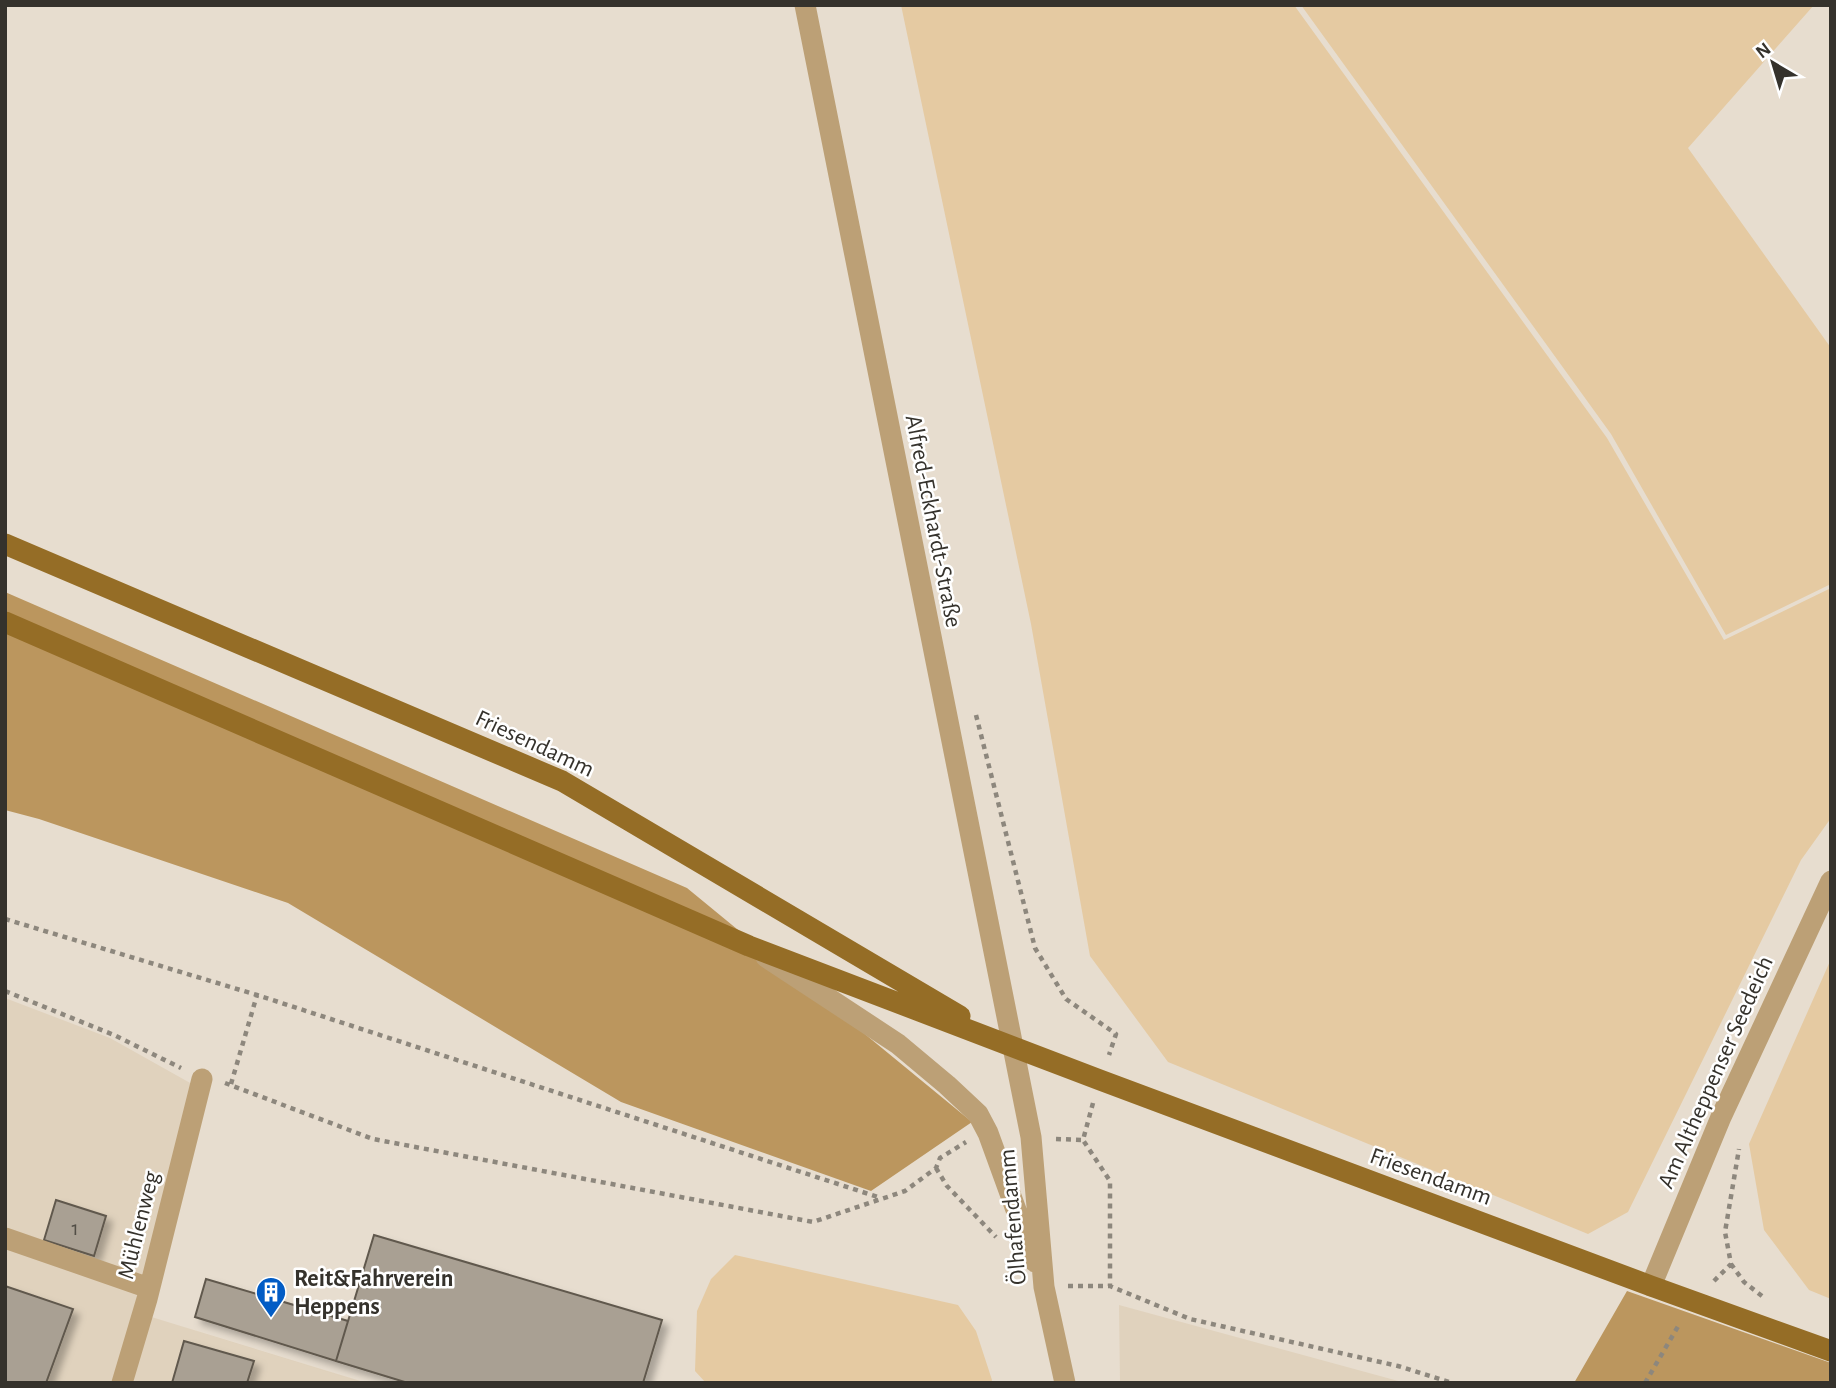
<svg xmlns="http://www.w3.org/2000/svg" width="1836" height="1388" viewBox="0 0 1836 1388" font-family="'Alegreya Sans',sans-serif">
<style>
.built{fill:#e0d2bd}
.green{fill:#e5caa2}
.forest{fill:#bb965e}
.building{fill:#a9a093;stroke:#61594d;stroke-width:2;filter:url(#shadow)}
.lines{fill:none;stroke-linecap:round;stroke-linejoin:round}
.path{stroke:#8d877d;stroke-width:4.5;stroke-dasharray:5 5;stroke-linecap:butt}
.minor{stroke:#bca076;stroke-width:21}
.major{stroke:#956d26;stroke-width:21}
.labels{text-anchor:middle;stroke-width:5;stroke-linejoin:round;paint-order:stroke}
.number-label{font-size:21px;fill:#524e46}
.street-label{font-size:24px;fill:#35322c;stroke:#fff}
.poi-label{font-size:24px;font-weight:bold;fill:#35322c;stroke:#fff;text-anchor:start}
</style>
<defs>
<filter id="shadow"><feDropShadow dx="6" dy="6" stdDeviation="3.5" flood-color="#0004"/></filter>
</defs>
<rect width="100%" height="100%" fill="#e7ddcf"/>
<path class="built" d="M5,998l105,40 82,46 -57,228 232,71h-362z
M1119,1305l283,77 2,1h-284z"/>
<path class="green" d="M901,5h393l313,433 117,202 107,-52v230l-30,42 -173,352 -40,22 -420,-172 -78,-106 -59,-332z
M1301,5h513l-126,143 143,200v236l-105,51 -115,-201z
M1831,959v340l-22,-9 -45,-60 -15,-86z
M735,1255l223,50 18,26 16,49 -1,3h-285l-11,-12 2,-60 14,-32z"/>
<path class="forest" d="M5,592l682,296 285,234 -101,69 -250,-89 -333,-199 -249,-84 -34,-9z
M1627,1291l204,72v20h-257z"/>
<path class="building" d="M56,1200l50,16 -12,40 -50,-16z
M374,1235l288,85 -19,63h-235l-72,-22z
M206,1279l142,42 -12,40 -141,-44z
M5,1286l68,23 -27,74h-41z
M184,1341l70,20 -7,22h-75z"/>
<g class="lines">
<path class="path" d="M976,715l59,233 31,51 50,35 -7,21
M5,919l252,76 624,203
M5,991l109,44 67,33
M225,1083l148,56 440,83 92,-31 31,-23 4,-10 26,-16
M231,1084l26,-89
M1093,1103l-10,37 27,41v105
M1056,1139l27,1
M936,1168l11,18 49,51
M1731,1264l13,18 18,14
M1714,1281l17,-17 -6,-32 14,-83
M1068,1286h42l80,33 208,47 54,17
M1645,1383l35,-60"/>
<path class="minor" d="M805,5l226,1132 13,150 21,96
M766,957l132,87 49,41 31,29 10,19 47,129
M5,1238l144,50
M1651,1286l70,-169 110,-236
M122,1383l25,-84 55,-220"/>
<path class="major" d="M5,544l557,237 398,235
M5,622l744,324 351,134 551,206 180,65"/>
</g>
<defs>
<g id="building-pin" transform="scale(1.575)"><path d="M0 17L-7.5 6A9.5 9.5 0 1 1 7.5 6Z" fill="#025cc5" stroke="#fff"/><path d="M-4-6H4V6H1V3H-1V6H-4ZM-2.5-4.3h1.7v1.8h-1.7ZM.8-4.3h1.7v1.8H.8ZM-2.5-1h1.7V.8h-1.7ZM.8-1h1.7V.8H.8Z" fill="#fff"/></g>
</defs>
<g fill-rule="evenodd">
<use href="#building-pin" x="271" y="1292"/>
</g>
<g class="labels">
<g class="number-label">
<text x="75" y="1235">1</text>
</g>
<g class="street-label">
<text transform="translate(934 521) rotate(79)" y="8">Alfred-Eckhardt-Straße</text>
<text transform="translate(535 743) rotate(25)" y="8">Friesendamm</text>
<text transform="translate(1715 1072) rotate(-66)" y="8">Am Altheppenser Seedeich</text>
<text transform="translate(1431 1176) rotate(20)" y="8">Friesendamm</text>
<text transform="translate(1012 1217) rotate(-95)" y="8">Ölhafendamm</text>
<text transform="translate(138 1225) rotate(-76)" y="8">Mühlenweg</text>
</g>
<g class="poi-label">
<text x="294" y="1286">Reit&amp;Fahrverein<tspan x="294" dy="28">Heppens</tspan></text>
</g>
</g>
<rect width="1836" height="1388" fill="none" stroke="#35322c" stroke-width="14"/>
<g transform="translate(1773 63) rotate(322)" stroke="#ffffff" stroke-width="5" paint-order="stroke">
<path d="M0-5L12 26L0 18L-12 26Z" fill="#35322c"/>
<text y="-10" font-size="19" font-weight="bold" text-anchor="middle" fill="#35322c">N</text>
</g>
</svg>
